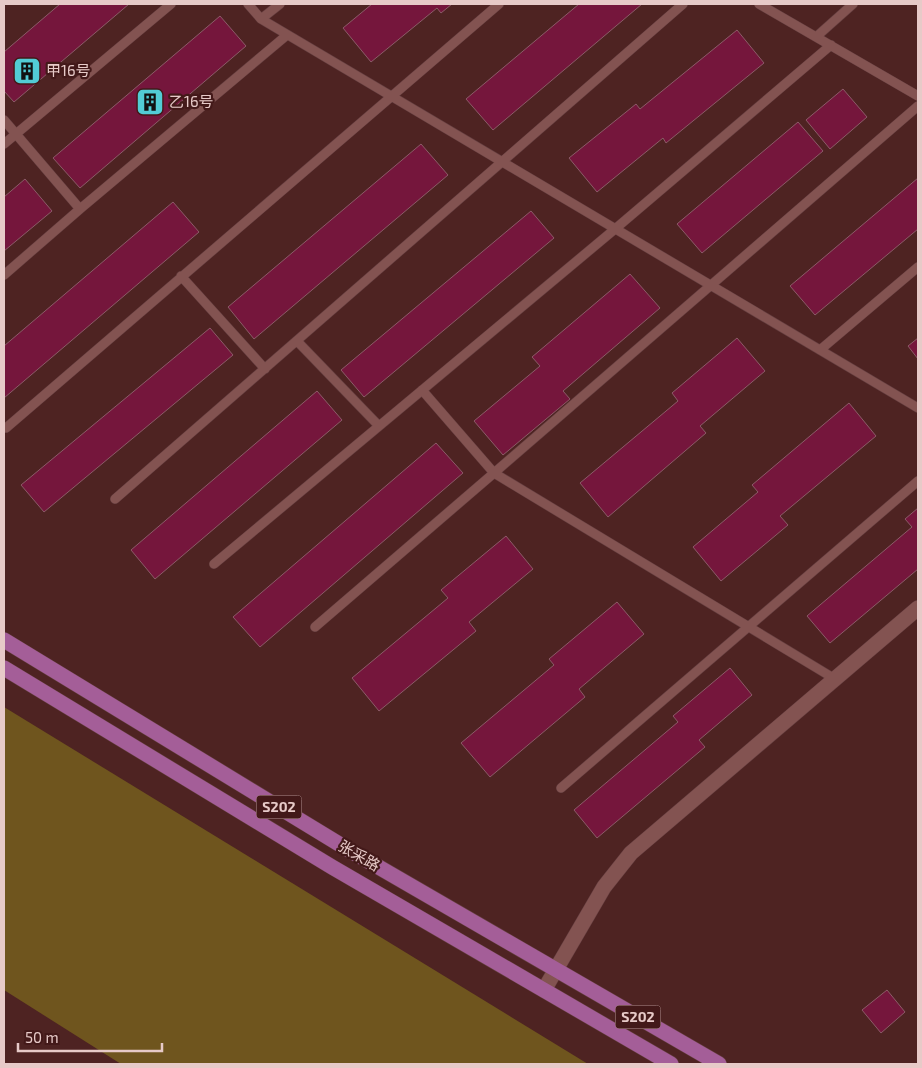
<svg xmlns="http://www.w3.org/2000/svg" width="922" height="1068" viewBox="0 0 922 1068" font-family="'Exo 2','Noto Sans SC',sans-serif">
<style>
.green{fill:#6f551e}
.building{fill:#75163c;stroke:#8c5b68}
.lines{fill:none;stroke-linecap:round;stroke-linejoin:round}
.service-casing{stroke:#653f40;stroke-width:10}
.minor-casing{stroke:#653f40;stroke-width:16}
.primary-casing{stroke:#653f40;stroke-width:16}
.service{stroke:#835351;stroke-width:9}
.minor{stroke:#835351;stroke-width:15}
.primary{stroke:#a45e98;stroke-width:15}
.labels{text-anchor:middle;stroke-width:4.5;stroke-linejoin:round;paint-order:stroke}
.shield{fill:#431919;stroke:#b69594;stroke-width:1}
.shield-label{font-size:14px;font-weight:bold;fill:#e7cac8}
.poi-label{font-size:15px;fill:#e7cac8;stroke:#431919;text-anchor:start}
.street-label{font-size:15px;fill:#e7cac8;stroke:#431919}
</style>
<rect width="100%" height="100%" fill="#4e2322"/>
<path class="green" d="M4,707l584,357h-467l-117,-74z"/>
<path class="building" d="M60,4h69l-115,98 -10,-11v-39z
M372,4h80l-11,9 -4,-5 -66,54 -28,-34z
M579,4h63l-149,126 -27,-31z
M220,16l26,30 -166,142 -27,-30z
M737,30l27,33 -98,80 -3,-5 -66,54 -28,-34 67,-54 4,5z
M843,89l24,28 -37,32 -24,-29z
M798,122l25,29 -121,102 -25,-29z
M421,144l27,31 -194,164 -26,-32z
M918,178v51l-103,86 -25,-29z
M25,179l27,32 -48,40v-54z
M173,202l26,30 -195,166v-52z
M531,211l23,27 -190,159 -23,-27z
M630,274l30,34 -97,83 7,8 -67,56 -29,-34 66,-55 -8,-9z
M210,328l23,27 -189,157 -23,-27z
M737,338l28,33 -65,55 6,7 -98,84 -28,-34 98,-82 -6,-8z
M918,338v21l-10,-13z
M317,391l25,29 -187,159 -24,-29z
M849,403l27,33 -96,80 8,9 -67,56 -28,-34 65,-55 -6,-7z
M436,443l27,30 -203,174 -27,-30z
M918,508v61l-88,74 -23,-27 105,-89 -7,-8z
M506,536l27,33 -64,53 7,9 -97,80 -27,-33 96,-80 -7,-8z
M617,602l27,32 -65,55 6,8 -95,80 -29,-34 93,-78 -5,-6z
M730,668l22,27 -53,45 6,7 -108,91 -23,-28 104,-88 -5,-6z
M887,990l18,22 -24,21 -19,-23z"/>
<g class="lines">
<g class="service-casing">
<path id="service" d="M248,4l13,15 657,389
M759,4l159,92
M261,19l19,-15
M816,37l37,-33
M4,120l76,89 207,-174
M4,144l167,-140
M4,275l76,-66
M181,276l84,93
M297,341l82,85
M820,350l98,-83
M6,428l493,-424
M115,499l568,-495
M214,564l401,-335 216,-184
M315,627l179,-154 -72,-83
M835,679l-341,-206 424,-367
M561,788l357,-307"/>
</g>
<g class="minor-casing">
<path id="minor" d="M544,990l60,-103 27,-34 287,-245"/>
</g>
<g class="primary-casing">
<path id="primary" d="M4,640l340,207 375,217
M4,668l328,199 339,197"/>
</g>
<use href="#service" class="service"/>
<use href="#minor" class="minor"/>
<use href="#primary" class="primary"/>
</g>
<defs>
<g id="building-square" transform="scale(1.4375)"><rect x="-9" y="-9" width="18" height="18" rx="4" fill="#52ccd5" stroke="#431919"/><path d="M-4-6H4V6H1V3H-1V6H-4ZM-2.5-4.3h1.7v1.8h-1.7ZM.8-4.3h1.7v1.8H.8ZM-2.5-1h1.7V.8h-1.7ZM.8-1h1.7V.8H.8Z" fill="#111"/></g>
</defs>
<g fill-rule="evenodd">
<use href="#building-square" x="27" y="71"/>
<use href="#building-square" x="150" y="102"/>
</g>
<g class="labels">
<g class="shield">
<rect x="256.5" y="795.5" width="45" height="23" rx="4"/>
<rect x="615.5" y="1005.5" width="45" height="23" rx="4"/>
</g>
<g class="shield-label">
<text x="279" y="812">S202</text>
<text x="638" y="1022">S202</text>
</g>
<g class="poi-label">
<text x="46" y="76">甲16号</text>
<text x="169" y="107">乙16号</text>
</g>
<g class="street-label">
<text transform="translate(359 856) rotate(30)" y="5">张采路</text>
</g>
</g>
<rect width="922" height="1068" fill="none" stroke="#e7cac8" stroke-width="10"/>
<path d="M18 1043v8h144v-8" fill="none" stroke="#e7cac8" stroke-width="2.5"/>
<text x="25" y="1043" font-size="15" fill="#e7cac8" stroke="#431919" stroke-width="4" paint-order="stroke">50 m</text>
</svg>
